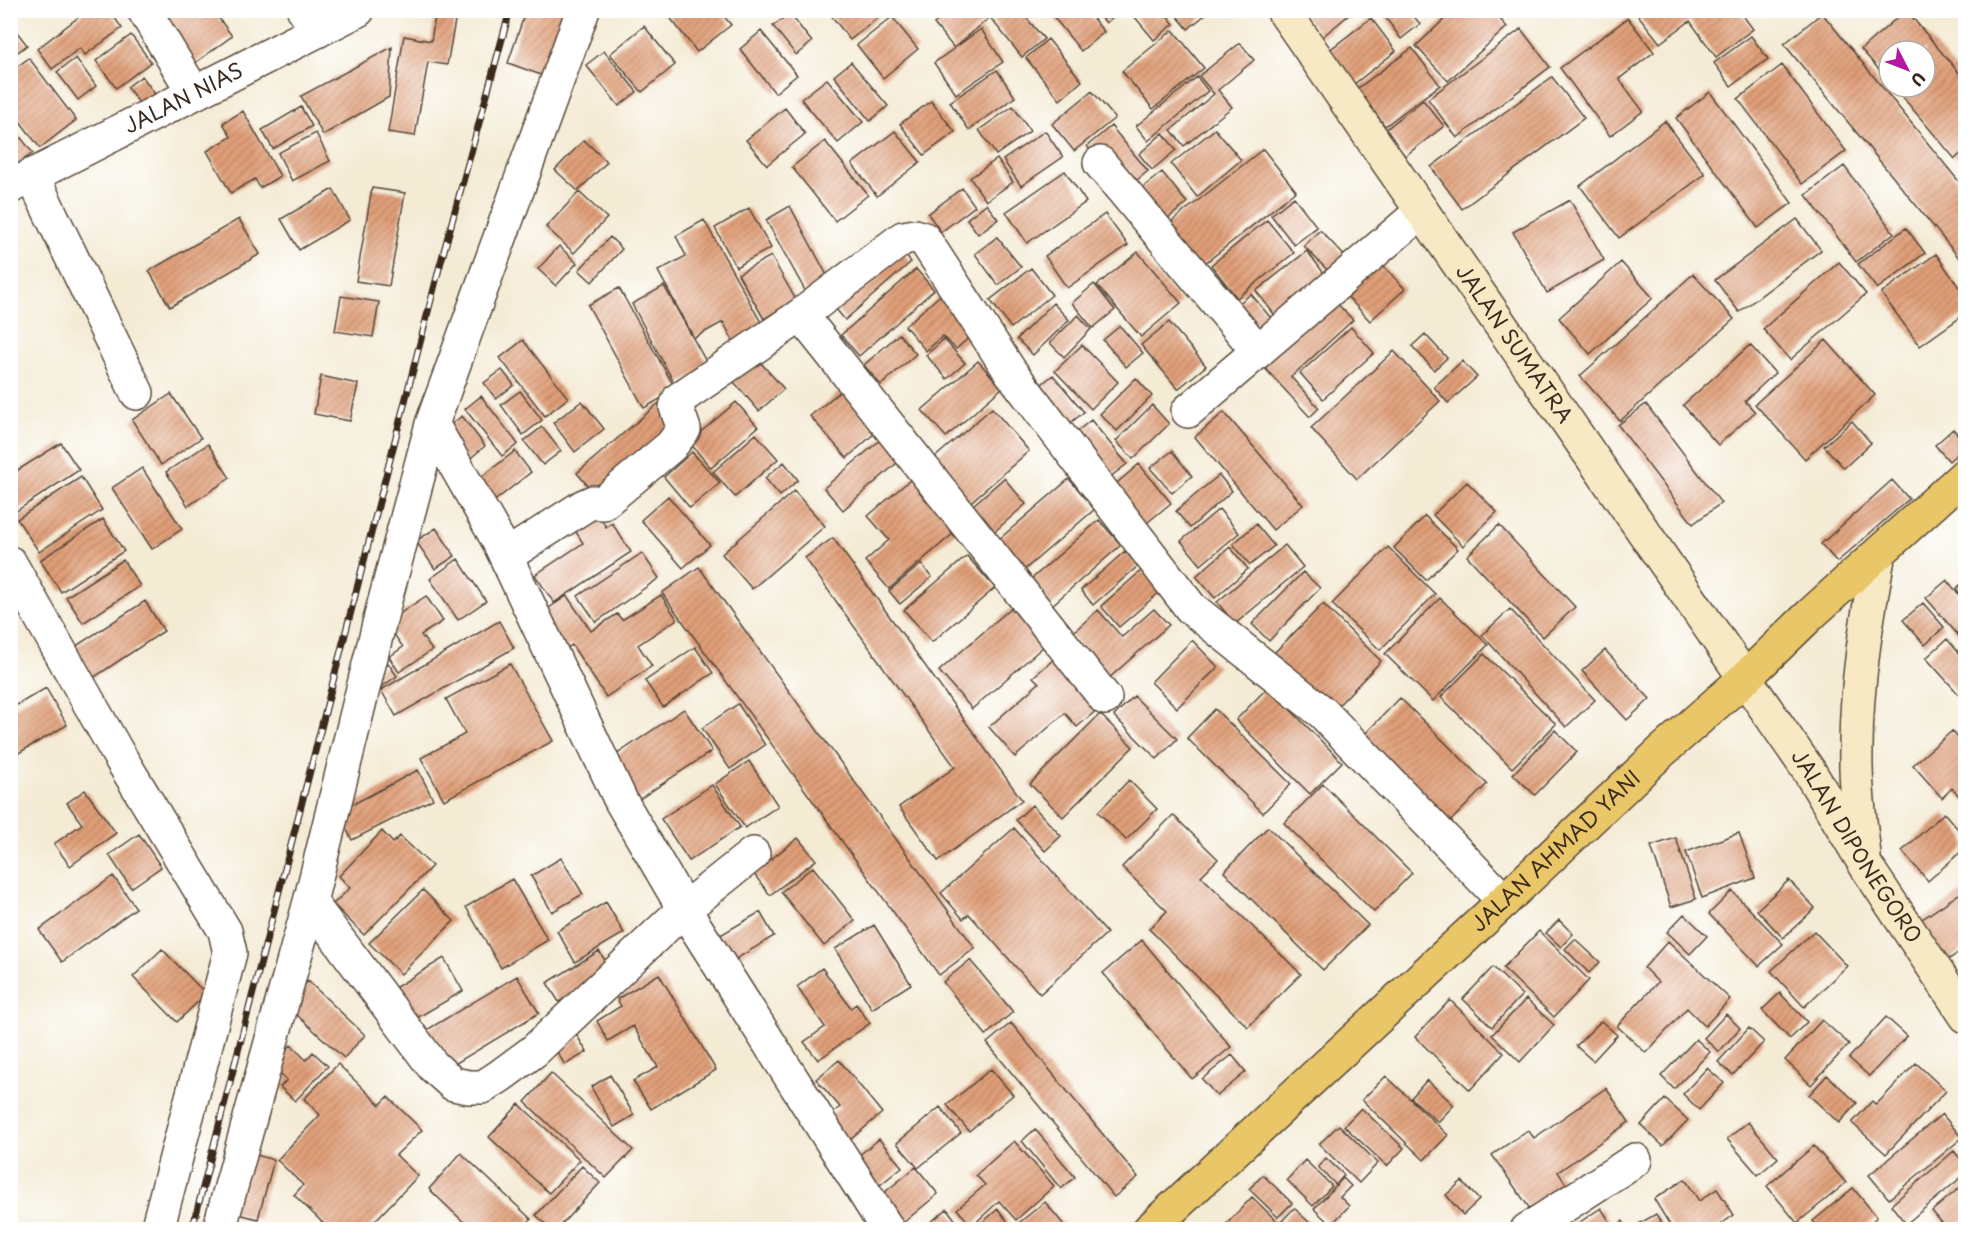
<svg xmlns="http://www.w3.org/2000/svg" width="1976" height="1240" viewBox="0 0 1976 1240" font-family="'Playpen Sans',sans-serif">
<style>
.building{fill:url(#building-hatch)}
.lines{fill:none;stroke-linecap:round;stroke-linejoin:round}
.minor-casing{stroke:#574739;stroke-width:36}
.tertiary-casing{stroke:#574739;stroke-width:36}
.secondary-casing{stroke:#574739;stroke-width:36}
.primary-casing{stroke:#574739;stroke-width:36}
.minor{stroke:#fff;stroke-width:33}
.tertiary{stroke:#fff;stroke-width:33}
.secondary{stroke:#f6e9c3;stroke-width:33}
.primary{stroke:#e9c769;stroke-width:33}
.rail-casing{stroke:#3b2a1e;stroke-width:7}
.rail{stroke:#fff;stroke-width:4.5;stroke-dasharray:14;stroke-linecap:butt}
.labels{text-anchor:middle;stroke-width:4.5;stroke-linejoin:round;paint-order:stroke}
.street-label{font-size:21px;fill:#3b2a1e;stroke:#fff}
</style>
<defs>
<pattern id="building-hatch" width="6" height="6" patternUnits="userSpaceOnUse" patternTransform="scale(1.5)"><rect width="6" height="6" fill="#e09f78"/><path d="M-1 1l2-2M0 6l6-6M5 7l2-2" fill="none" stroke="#b78262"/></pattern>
</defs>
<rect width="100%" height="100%" fill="#fff"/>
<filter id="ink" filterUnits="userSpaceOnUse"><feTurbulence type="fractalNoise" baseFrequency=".0167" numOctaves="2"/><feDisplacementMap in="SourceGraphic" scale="12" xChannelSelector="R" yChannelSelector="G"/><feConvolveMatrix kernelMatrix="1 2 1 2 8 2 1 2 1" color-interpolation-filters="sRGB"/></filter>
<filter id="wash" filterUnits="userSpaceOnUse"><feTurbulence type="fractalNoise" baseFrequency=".008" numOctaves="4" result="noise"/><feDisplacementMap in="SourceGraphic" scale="24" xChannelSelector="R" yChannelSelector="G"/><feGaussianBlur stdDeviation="1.35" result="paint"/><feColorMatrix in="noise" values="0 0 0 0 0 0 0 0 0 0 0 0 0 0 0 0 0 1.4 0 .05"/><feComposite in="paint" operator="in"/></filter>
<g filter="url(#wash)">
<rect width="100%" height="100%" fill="#f4ebd5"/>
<g id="blocks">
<path class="building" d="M88,10h21l13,18 -37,27 -5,-7 -28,21 -15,-20z
M177,10h36l19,26 -41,30 -32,-42z
M436,10h21l-10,55 -19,-3 -13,74 -27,-4 16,-96 27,5z
M526,10h41l-23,66 -36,-13z
M664,10h55l12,15 -34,27z
M725,10h12l-7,7z
M827,10h60l-37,30z
M950,10h31l7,9 -34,29 -20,-24z
M984,10h36l24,29 -22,18z
M1048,10h38l18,22 -23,19z
M1095,10h26l-15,13z
M1129,10h34l11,14 -20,16z
M1172,10h39l-23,19z
M1309,10h46l-33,27 -18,-22z
M1388,10h21l11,14 -19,15 -18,-25z
M1454,10h38l15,17 -59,54 -32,-35z
M1645,10h94l14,19 -37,28 -26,-36 -30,22 -22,-28z
M1906,10l59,70v70l-10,9 -61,-72h31v-36h-36v30l-28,-32z
M1822,13l143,176v65l-5,5 -176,-215z
M790,14l22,28 -16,13 -23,-29z
M892,17l26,32 -35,29 -26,-33z
M1371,18l25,33 -47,37 -26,-33z
M1628,18l26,34 -35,27 24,32 -33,25 -50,-68z
M10,23l17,22 -17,13z
M644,26l31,39 -33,27 -32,-38z
M981,29l22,33 -47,32 -22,-31z
M1521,29l29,38 -93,71 -29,-39z
M1173,30l31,38 -51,41 -31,-38z
M761,31l36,44 -22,18 -35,-44z
M131,35l20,27 -35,26 -20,-27z
M1751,36l17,23 -37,27 -17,-23z
M1048,39l34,42 -22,19 -34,-42z
M1240,43l14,17 -36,30 14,17 -48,39 -13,-16 43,-36 -15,-18z
M392,47l-3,50 -66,38 -22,-39z
M1412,48l28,37 -55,41 -28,-37z
M604,51l33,41 -18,14 -33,-41z
M29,58l47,62 -36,28 -30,-40v-36z
M76,58l20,28 -18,14 -21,-28z
M851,62l37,44 -18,15 -36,-45z
M1782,65l64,86 -44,33 -64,-85z
M997,70l18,27 -46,33 -19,-28z
M142,76l18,25 -15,10 -18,-24z
M1197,77l11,14 -60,50 -12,-15z
M1552,77l32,41 -122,91 -31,-42z
M827,79l36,43 -25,21 -37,-44z
M1092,91l23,27 -41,33 -22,-27z
M1710,92l82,111 -34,25 -82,-110z
M1423,100l21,26 -39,30 -20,-26z
M931,101l24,31 -31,23 -24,-31z
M1013,106l17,25 -34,24 -17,-25z
M301,107l11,19 -39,23 -11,-19z
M785,108l20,26 -38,31 -21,-25z
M243,111l37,65 -20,12 -5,-9 -24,14 -24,-42 24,-14 -8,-14z
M1665,121l40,53 -86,64 -39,-52z
M10,124l23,29 -23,16z
M1111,126l37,45 -24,20 -37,-45z
M1215,129l26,31 -44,37 -26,-33z
M895,131l25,31 -43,34 -25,-32z
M1045,131l18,26 -42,29 -18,-26z
M316,133l14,28 -38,20 -14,-28z
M1163,133l13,17 -24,20 -13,-16z
M584,140l23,22 -29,29 -23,-21z
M825,141l43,54 -33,26 -43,-54z
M1263,149l33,42 -102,81 -33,-42z
M997,159l16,23 -27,19 -16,-23z
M1844,166l50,67 -38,29 -50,-67z
M1065,171l21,31 -59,41 -21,-31z
M1162,172l25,31 -30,24 -25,-31z
M372,188l33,5 -16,93 -33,-5z
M962,188l13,18 -34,26 -13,-18z
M333,189l17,31 -51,30 -18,-31z
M579,192l28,26 -33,35 -28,-26z
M1294,197l23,30 -23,18 -23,-30z
M1570,200l34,60 -57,33 -34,-61z
M986,204l12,15 -20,15 -11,-15z
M790,206l40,75 -23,13 -41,-74z
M749,208l22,40 -35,19 -21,-39z
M1105,214l23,31 -61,43 -22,-32z
M239,219l21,35 -90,53 -21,-36z
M1797,219l24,31 -82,62 -24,-32z
M704,220l59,106 -29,16 -11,-20 -29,16 -36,-67 28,-15 -10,-20z
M1267,220l27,33 -57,45 -26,-33z
M1906,228l19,25 -48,36 -19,-25z
M1320,230l33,35 -16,15 -33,-34z
M610,237l12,12 -30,33 -13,-12z
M997,237l24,30 -23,18 -23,-31z
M559,246l18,17 -21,23 -18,-17z
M898,247l13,15 -66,58 -13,-16z
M1307,251l25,33 -50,40 -26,-33z
M1138,252l43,51 -40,34 -44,-52z
M1936,254l29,42v18l-45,32 -39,-53z
M771,256l25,44 -32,19 -26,-45z
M1621,262l32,36 -63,56 -31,-36z
M1839,262l27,32 -76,66 -27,-31z
M1381,263l24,26 -35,32 -24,-26z
M1031,268l21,27 -41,33 -21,-28z
M916,269l18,21 -75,66 -18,-21z
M1693,274l41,45 -114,102 -40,-45z
M1094,284l21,26 -22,18 -21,-25z
M664,286l45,81 -33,19 -44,-82z
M619,288l57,102 -32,18 -56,-103z
M945,291l33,39 -22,19 -13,-13 -17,15 -21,-25z
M1251,294l28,34 -23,18 -27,-35z
M341,296l38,6 -6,35 -38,-6z
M1332,298l21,22 -62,57 28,31 -9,9 -49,-53z
M1053,303l16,17 -36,35 -16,-16z
M1078,315l13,14 -27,28 -14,-14z
M1169,322l37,44 -28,23 -37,-44z
M1120,326l23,27 -17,14 -23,-27z
M1351,327l23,26 -51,46 -23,-26z
M899,334l17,20 -35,31 -17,-20z
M1425,334l22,24 -13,12 -22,-24z
M944,339l21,24 -18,16 -21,-24z
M523,340l45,58 -23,18 -45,-58z
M1826,340l49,55 -70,64 -50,-55z
M1082,345l36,37 -27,27 -36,-38z
M1750,345l25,28 -30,28 10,11 -37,33 -35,-40z
M1394,351l46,50 -83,78 -46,-51z
M753,354l31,35 -25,22 -31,-36z
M978,361l24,27 -56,49 -24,-27z
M1462,361l15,16 -29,26 -14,-16z
M502,370l12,15 -18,14 -12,-16z
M1053,375l31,37 -21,17 -31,-37z
M321,376l37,8 -8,37 -36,-7z
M1136,378l16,18 -35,35 -17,-17z
M842,390l34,42 -29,26 -37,-42z
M520,391l22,29 -19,15 -22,-30z
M171,394l30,44 -40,27 -29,-45z
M481,396l37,48 -16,12 -37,-47z
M582,401l22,28 -29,23 -22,-29z
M736,402l22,25 -47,41 -22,-26z
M659,403l23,27 -82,70 -23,-27z
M1646,404l75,99 -28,21 -75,-99z
M1152,405l17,19 -36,35 -17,-18z
M992,408l37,43 -65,57 -38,-43z
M1224,412l79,93 -30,25 -78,-93z
M462,416l23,30 -19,16 -23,-31z
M1091,420l36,44 -22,17 -36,-43z
M1852,421l19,22 -27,25 -20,-22z
M542,427l19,24 -18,14 -19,-24z
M1953,429l12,14v4l-16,14 -14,-16z
M756,434l22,25 -43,38 -22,-25z
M886,435l19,21 -62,54 -19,-22z
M61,443l18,27 -67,44 -2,-39z
M208,444l22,34 -42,28 -22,-34z
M515,451l16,21 -39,31 -17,-21z
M1172,451l20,25 -20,17 -22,-25z
M692,452l28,31 -30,25 -26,-31z
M784,462l14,18 -18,16 -15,-18z
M1139,464l32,39 -29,24 -32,-38z
M142,468l40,61 -30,20 -40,-61z
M917,474l45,52 -73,63 -24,-28 24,-21 -21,-24z
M1219,475l13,16 -42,37 -14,-17z
M81,477l21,33 -63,42 -22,-33z
M1004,478l22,26 -40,35 -22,-26z
M1069,479l26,30 -79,68 -26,-30z
M1892,480l17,19 -72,63 -16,-18z
M1467,482l30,30 -34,34 -30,-31z
M794,491l31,35 -73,63 -30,-35z
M668,496l42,49 -27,23 -42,-48z
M591,504l15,23 6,-4 19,29 -77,51 -19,-28 48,-32 -15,-24z
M1219,509l20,24 -38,32 -20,-24z
M1425,516l33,33 -32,31 -32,-32z
M103,519l21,32 -63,41 -21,-32z
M1099,520l22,25 -78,68 -22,-25z
M1256,524l18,22 -24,19 -17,-21z
M1499,525l76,82 -32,30 -76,-81z
M436,528l19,28 -20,13 -19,-28z
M833,538l189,262 -84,61 -39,-54 56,-40 -150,-209z
M1285,545l18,22 -68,57 -18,-22z
M1230,547l18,22 -33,29 -19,-22z
M1388,547l47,47 -55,56 -48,-46z
M1125,551l13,15 -45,39 -12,-15z
M642,553l17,25 -63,44 -18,-26z
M967,556l28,32 -63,54 -28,-32z
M458,559l28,42 -28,19 -28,-41z
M123,560l17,26 -57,37 -17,-26z
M921,564l11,13 -32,27 -11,-13z
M699,567l276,381 -36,27 -277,-382z
M1142,570l19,21 -42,36 -18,-21z
M1303,572l17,16 -51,53 -17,-17z
M1947,580l18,22v41l-39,-45z
M1965,580v20l-9,-11z
M661,595l16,24 -39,26 14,21 -46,31 -34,-52 -8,5 -24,-36 27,-18 24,35 26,-17 5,6z
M426,596l17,25 -22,14 11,15 -33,22 -10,-15 14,-10 -17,-24z
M1440,598l48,47 -55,56 -48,-47z
M145,601l19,30 -80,53 -20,-30z
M1923,603l21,24 -19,18 -22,-25z
M1323,604l58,57 -51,53 -59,-58z
M1011,608l33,38 -72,63 -33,-38z
M1154,609l15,16 -60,53 -39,-43 28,-25 24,27z
M1510,609l85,91 -29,27 -84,-92z
M499,621l15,27 -118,68 -15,-26z
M1947,639l18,21 -1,40 -38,-42z
M1192,640l26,27 -41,41 -26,-26z
M695,647l18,26 -50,34 -18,-26z
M1605,650l45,49 -23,21 -45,-49z
M1484,654l72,70 -44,44 -71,-71z
M1054,659l44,50 -21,18 -12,-14 -50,44 -26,-30 50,-44 -6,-6z
M388,663l9,13 -20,14 -9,-14z
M510,664l43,77 -109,59 -23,-42 44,-24 -19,-35z
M1268,687l74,75 -32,32 -74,-74z
M46,688l21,37 -50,29 -7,-12v-33z
M1134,696l43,43 -20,20 -43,-43z
M1400,698l87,86 -41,42 -87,-86z
M738,704l27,41 -35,24 -28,-41z
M684,709l28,42 -77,51 -28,-41z
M1215,709l76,75 -28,29 -76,-75z
M1100,714l33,33 -70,70 -33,-33z
M1555,730l22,22 -42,43 -22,-21z
M1952,731l13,15v57l-13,-15 -10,10 -29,-33z
M749,761l29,45 -33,22 -30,-44z
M418,770l15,29 -81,41 -14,-28z
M1129,780l28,29 -31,31 -28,-28z
M1323,784l89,89 -38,39 -90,-89z
M712,785l28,42 -51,34 -28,-42z
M85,790l31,43 -46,33 -16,-22 28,-20 -15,-21z
M1032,805l29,31 -16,15 -29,-31z
M1944,813l21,24v11l-37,33 -26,-30z
M1173,815l45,44 -17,17 100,98 -53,53 -99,-98 18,-18 -45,-44z
M1268,827l100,98 -45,45 -99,-98z
M1014,828l93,105 -67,61 -71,-80 -6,5 -22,-26z
M382,831l11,12 7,-7 32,30 -68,69 -31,-31 17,-16 -11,-12z
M1739,833l16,45 -53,20 -16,-46z
M139,834l22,33 -30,21 -22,-33z
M798,838l18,22 -46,35 -17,-22z
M1676,838l20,61 -25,8 -20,-61z
M561,858l22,36 -31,18 -21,-36z
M813,867l42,54 -31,25 -43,-54z
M113,876l23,32 -74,54 -23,-32z
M512,879l36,61 -47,28 -35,-61z
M1789,880l26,28 -32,30 -26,-28z
M423,890l31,31 -53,53 -32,-31z
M1965,890v58l-20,14 -27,-40z
M1732,891l51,53 -24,22 -50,-52z
M606,902l18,31 -49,29 -18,-31z
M760,912l14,24 -43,26 -14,-25z
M1684,914l23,22 -17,18 -23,-22z
M1559,920l14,14 -12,13 -15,-14z
M874,925l37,59 -39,25 -37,-60z
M1539,931l50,49 -35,37 -51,-49z
M1814,931l33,35 -43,41 -33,-36z
M1575,939l25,23 -11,11 -24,-24z
M1142,940l89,107 -39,32 -89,-106z
M1668,941l62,58 -25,27 -18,-18 -41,45 -29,-27 41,-44 -14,-14z
M162,949l44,45 -29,28 -44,-45z
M599,951l12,19 -52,32 -12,-19z
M444,958l19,33 -53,31 -19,-32z
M970,960l43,52 -27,23 -43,-53z
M1493,967l29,28 -30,32 -29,-28z
M822,968l29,40 5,-4 14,19 -52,37 -14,-18 21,-15 -28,-40z
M659,974l57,96 -65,39 -18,-28 25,-14 -25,-41 -25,15 -11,-20 24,-15 -4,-7z
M517,976l22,37 -96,58 -23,-37z
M308,981l57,54 -21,23 -58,-53z
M1780,993l27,29 -17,17 -28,-29z
M1526,999l28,26 -34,37 -28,-27z
M1450,1000l54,53 -34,37 -55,-53z
M1726,1014l14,14 -21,24 -15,-14z
M1886,1017l21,19 -38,40 -20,-18z
M1822,1020l27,24 -38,41 -26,-25z
M1601,1021l16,14 -24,26 -17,-15z
M1011,1023l127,154 -24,20 -127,-154z
M1749,1028l15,14 -31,33 -15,-13z
M576,1034l11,18 -22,13 -11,-18z
M1696,1039l14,13 -36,37 -13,-13z
M291,1045l15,15 7,-8 15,14 -33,35 -15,-14 7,-7 -15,-15z
M1232,1055l14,17 -29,24 -15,-17z
M839,1060l43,53 -39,33 -20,-25 17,-14 -24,-28z
M1916,1063l30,28 -60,63 -34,-31 20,-22 4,4z
M338,1064l42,41 8,-8 34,33 -26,25 22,21 -52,54h-42l3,-3 -33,-32 9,-10 -26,-25 43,-45 -16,-16z
M1707,1068l17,15 -25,27 -16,-16z
M991,1069l22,26 -44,36 -22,-26z
M551,1073l82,77 -27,28 -81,-76z
M610,1075l24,40 -20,12 -23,-40z
M1827,1075l30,28 -18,20 -30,-28z
M1386,1076l62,59 -24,25 -62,-60z
M1427,1080l27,25 -16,17 -27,-24z
M1606,1088l23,34 -71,50 8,12 -36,25 -38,-54 36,-25 6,8z
M1665,1099l23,21 -25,26 -22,-21z
M519,1104l61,56 -31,33 -60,-56z
M940,1107l21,26 -43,35 -21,-25z
M1361,1108l43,40 -17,18 -43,-40z
M1942,1114l20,24 -73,61 -20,-24z
M1748,1122l30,36 -20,17 -31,-36z
M1339,1125l39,38 -19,20 -40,-39z
M1035,1129l40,48 -14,12 -39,-48z
M879,1139l23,28 -28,23 -23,-28z
M1014,1141l40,45 -38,34 -17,-19 -27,25 -15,-17 28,-24 -9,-10z
M1814,1146l32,37 -49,40 -30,-37z
M1954,1151l11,14v9l-59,50 -15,-19z
M246,1152l28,8 -16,59 -28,-7z
M461,1153l70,66 -10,11h-49l-43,-41z
M1326,1158l18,17 -8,10 -18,-18z
M1305,1160l27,26 -19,20 -26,-26z
M582,1166l18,17 -44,47h-4l-16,-15z
M916,1167l22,27 -40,33 -23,-27z
M1263,1175l29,28 -14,14 -29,-28z
M1343,1178l8,8 -11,11 9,9 -18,19 -17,-16z
M1685,1179l14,22 18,-12 17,26 -22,15h-39l-19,-31z
M1462,1181l17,19 -16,15 -17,-20z
M1965,1183v47h-31l8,-7 -10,-12z
M1853,1188l24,29 -15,13h-42l-7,-9z
M1252,1197l34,33h-65z
M1045,1202l23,28h-48l-4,-5z
M1294,1208l20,19 -2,3h-21l-9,-9z
M1601,1208l11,17 -6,5h-38z
M947,1209l16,21h-42z
M998,1209l16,21h-40z
M1656,1214l9,16h-28l-2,-4z
M1623,1221l5,9h-19z"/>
</g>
</g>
<g filter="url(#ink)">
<use href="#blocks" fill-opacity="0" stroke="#574739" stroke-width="1.5"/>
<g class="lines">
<g class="minor-casing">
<path id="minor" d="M144,10l50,83
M304,10l13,21
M1100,163l158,188
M32,175l105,218
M801,315l304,383
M1188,411l234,-200
M432,424l66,116 123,261 63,108 204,321
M506,556l78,-50 9,-4 10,1 68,-57 13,-17 -8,-22 3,-8 122,-84 102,-77 12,-2 9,3 86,132 181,237 132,105 181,188
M10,563l107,189 108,179 5,22 -73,277
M310,902l123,164 20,18 16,3h14l17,-11 34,-25 150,-142 69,-55
M219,1230l91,-328 73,-294 49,-184 151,-414
M1527,1230l108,-70"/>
</g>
<g class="tertiary-casing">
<g id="tertiary">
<path id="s1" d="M10,187l348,-177"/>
</g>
</g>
<g class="secondary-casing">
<g id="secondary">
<path id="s2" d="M1283,10l526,761 57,95 100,150"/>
<path d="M1864,855c-4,-35 -9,-71 -8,-106 0,-67 11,-131 23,-196"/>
</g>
</g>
<g class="primary-casing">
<g id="primary">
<path id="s3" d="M1149,1230l355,-329 157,-149 83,-73 66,-64 156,-141"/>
</g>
</g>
<use href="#minor" class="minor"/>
<use href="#tertiary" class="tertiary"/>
<use href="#secondary" class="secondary"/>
<use href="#primary" class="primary"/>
<g class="rail-casing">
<path id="rail" d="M192,1230l247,-961 71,-259"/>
</g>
<use href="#rail" class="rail"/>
</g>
</g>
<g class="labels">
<g class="street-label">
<text dy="7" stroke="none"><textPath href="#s1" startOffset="195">JALAN NIAS</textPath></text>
<text dy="7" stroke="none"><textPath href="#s2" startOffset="406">JALAN SUMATRA</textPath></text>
<text dy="7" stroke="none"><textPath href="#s2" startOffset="1014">JALAN DIPONEGORO</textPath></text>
<text dy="7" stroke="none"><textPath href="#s3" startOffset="556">JALAN AHMAD YANI</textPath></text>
</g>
</g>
<rect width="1976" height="1240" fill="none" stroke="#fff" stroke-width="36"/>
<g transform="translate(1907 69) rotate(132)"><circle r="28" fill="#ffffff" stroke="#b1aaa5" stroke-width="1.5"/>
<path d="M0-4.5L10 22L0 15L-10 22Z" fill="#b5179e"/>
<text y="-9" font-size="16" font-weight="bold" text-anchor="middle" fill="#3b2a1e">U</text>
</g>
</svg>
